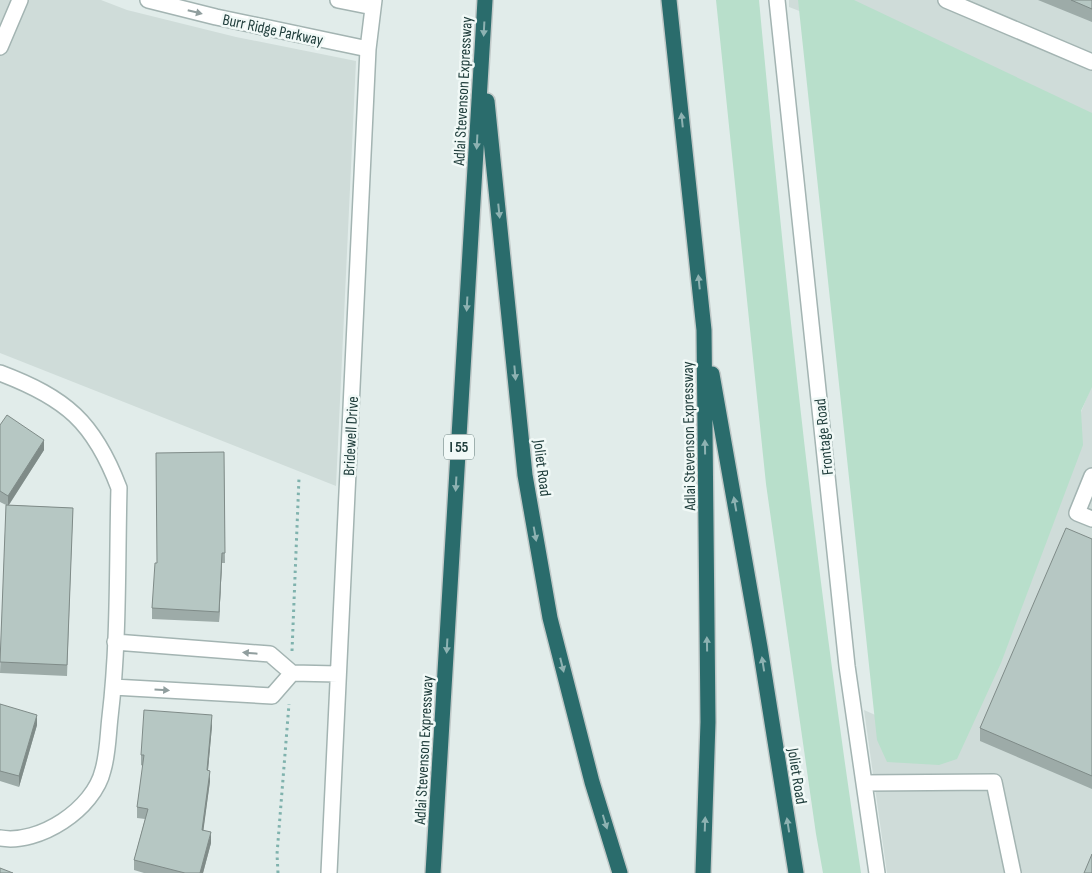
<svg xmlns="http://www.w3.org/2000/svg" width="1092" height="873" viewBox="0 0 1092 873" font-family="'Sofia Sans Condensed',sans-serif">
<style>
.built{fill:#cfdcd9}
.green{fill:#b8dfcb}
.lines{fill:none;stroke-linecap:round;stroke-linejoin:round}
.minor-casing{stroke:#a3b4b2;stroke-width:18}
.highway-casing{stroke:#c1c9c8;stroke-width:18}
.path{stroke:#7fb2ad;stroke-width:3;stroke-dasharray:2.5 4;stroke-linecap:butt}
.minor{stroke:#fff;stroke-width:15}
.highway{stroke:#2a6c6c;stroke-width:15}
.wall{fill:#9daba8}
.shaded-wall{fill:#7f8b88}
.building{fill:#b6c7c3;stroke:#7f8b88}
.oneway{fill:#909e9e}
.oneway2{fill:#8eb2b2}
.labels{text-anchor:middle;stroke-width:5;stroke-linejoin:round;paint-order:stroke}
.shield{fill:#f1f9f7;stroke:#5f7674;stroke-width:1}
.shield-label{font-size:15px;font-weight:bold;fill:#203e3c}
.street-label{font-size:16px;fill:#203e3c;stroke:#f1f9f7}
</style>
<rect width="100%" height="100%" fill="#e1ecea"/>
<path class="built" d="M0,0h101l26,10 109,27 120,24 -20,425 -336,-133z
M789,0h303v123l-303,-116z
M1092,385v488h-205l-23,-163 81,36z"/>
<path class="green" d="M716,0h43c27,292 58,583 102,873h-38l-7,-39 -50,-350z
M798,0h56l238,113v274l-11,24 2,34 -82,218 -44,96 -18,6 -52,-3 -10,-22z"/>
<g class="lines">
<g class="minor-casing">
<path id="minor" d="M148,0l68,17 152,32
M338,0l35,7
M777,0l70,666 30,207
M946,0l146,62
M0,47l20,-47
M0,373c66,25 94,49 119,115 -2,76 0,154 -9,229 -2,17 -2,36 -7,53 -9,39 -64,75 -103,68
M1092,476l-15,37 15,6
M115,642l155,12 22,19 46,1
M113,687l159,9 20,-23
M864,783l130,-1 19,91
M329,873l39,-824 6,-49"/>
</g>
<g class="highway-casing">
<path id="highway" d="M669,0l35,330 4,392 -5,151
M487,101l38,374 25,143 42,164 28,91
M712,374l48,273 36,226
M433,873l52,-873"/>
</g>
<path class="path" d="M292,651l7,-173
M278,873l-1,-19 12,-150"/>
<use href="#minor" class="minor"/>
<use href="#highway" class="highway"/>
</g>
<path class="wall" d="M1038,0h54v22z
M0,425l44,25 -35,55 64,3 -6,168 -67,-3 6,-168 -6,-3z
M224,452l1,111h-3l-3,59 -67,-3v-11l5,-45z
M1092,539v250l-112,-48v-13z
M0,704l37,21 -18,62 -19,-6z
M212,726l-4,44 2,11 -7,50 8,12 -8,30h-59l-10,-3v-10l11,-41 -8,-1v-11l6,-41 -2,-1v-10z"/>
<path class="shaded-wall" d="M44,440v10l-36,56v-10z
M222,553v10l-3,59v-10z
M37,715v10l-18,62v-11z
M212,715v11l-5,55v-11z
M210,771v10l-8,60v-11z
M211,832v11l-8,30h-3z"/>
<path class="building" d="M1071,0h21v9z
M7,415l37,25 -36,56 -8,-5v-66z
M224,452l1,101h-3l-3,59 -67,-4 3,-45h2l-1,-110z
M6,505l67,3 -6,157 -67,-3z
M1066,528l26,11v237l-112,-48z
M0,704l37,11 -18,61 -19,-5z
M144,710l68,5 -5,55 3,1 -8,59 9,2 -11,41h-15l-51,-13 14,-51 -11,-2 7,-52h-3z
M1092,854v19h-8z
M0,868l13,5h-13z"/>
<defs><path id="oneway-solid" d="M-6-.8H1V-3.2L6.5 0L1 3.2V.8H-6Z" transform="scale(1.25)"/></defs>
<g class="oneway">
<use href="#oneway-solid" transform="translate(195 12) rotate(14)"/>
<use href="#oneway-solid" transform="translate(250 653) rotate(-175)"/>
<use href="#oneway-solid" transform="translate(162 690) rotate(4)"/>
</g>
<g class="oneway2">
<use href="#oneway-solid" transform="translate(484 29) rotate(93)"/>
<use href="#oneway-solid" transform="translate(682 120) rotate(-96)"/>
<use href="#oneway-solid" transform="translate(477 142) rotate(93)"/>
<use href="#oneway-solid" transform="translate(499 211) rotate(84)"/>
<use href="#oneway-solid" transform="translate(699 282) rotate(-96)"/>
<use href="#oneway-solid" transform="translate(467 304) rotate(93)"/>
<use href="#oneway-solid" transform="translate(515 373) rotate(85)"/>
<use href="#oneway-solid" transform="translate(705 447) rotate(-91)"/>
<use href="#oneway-solid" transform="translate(456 484) rotate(93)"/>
<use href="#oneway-solid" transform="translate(735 504) rotate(-100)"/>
<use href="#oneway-solid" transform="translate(535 534) rotate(80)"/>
<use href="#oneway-solid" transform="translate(707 644) rotate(-91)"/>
<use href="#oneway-solid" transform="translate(447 646) rotate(93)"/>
<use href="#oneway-solid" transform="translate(763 664) rotate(-99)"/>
<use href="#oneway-solid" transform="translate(562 665) rotate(76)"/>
<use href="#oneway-solid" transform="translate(605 822) rotate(73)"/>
<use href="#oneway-solid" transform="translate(705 824) rotate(-88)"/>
<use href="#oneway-solid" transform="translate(788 825) rotate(-99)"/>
</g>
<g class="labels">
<rect class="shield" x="444" y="434.5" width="30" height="25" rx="4"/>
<g class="shield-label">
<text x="459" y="452">I 55</text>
</g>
<g class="street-label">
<text transform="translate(273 29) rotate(12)" y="6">Burr Ridge Parkway</text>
<text transform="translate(462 91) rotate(-87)" y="6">Adlai Stevenson Expressway</text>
<text transform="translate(350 436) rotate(-87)" y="6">Bridewell Drive</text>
<text transform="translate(688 436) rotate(-91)" y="6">Adlai Stevenson Expressway</text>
<text transform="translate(823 437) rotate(-96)" y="6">Frontage Road</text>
<text transform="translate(543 468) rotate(83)" y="6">Joliet Road</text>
<text transform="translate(423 750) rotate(-87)" y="6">Adlai Stevenson Expressway</text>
<text transform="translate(798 776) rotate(81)" y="6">Joliet Road</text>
</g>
</g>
</svg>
